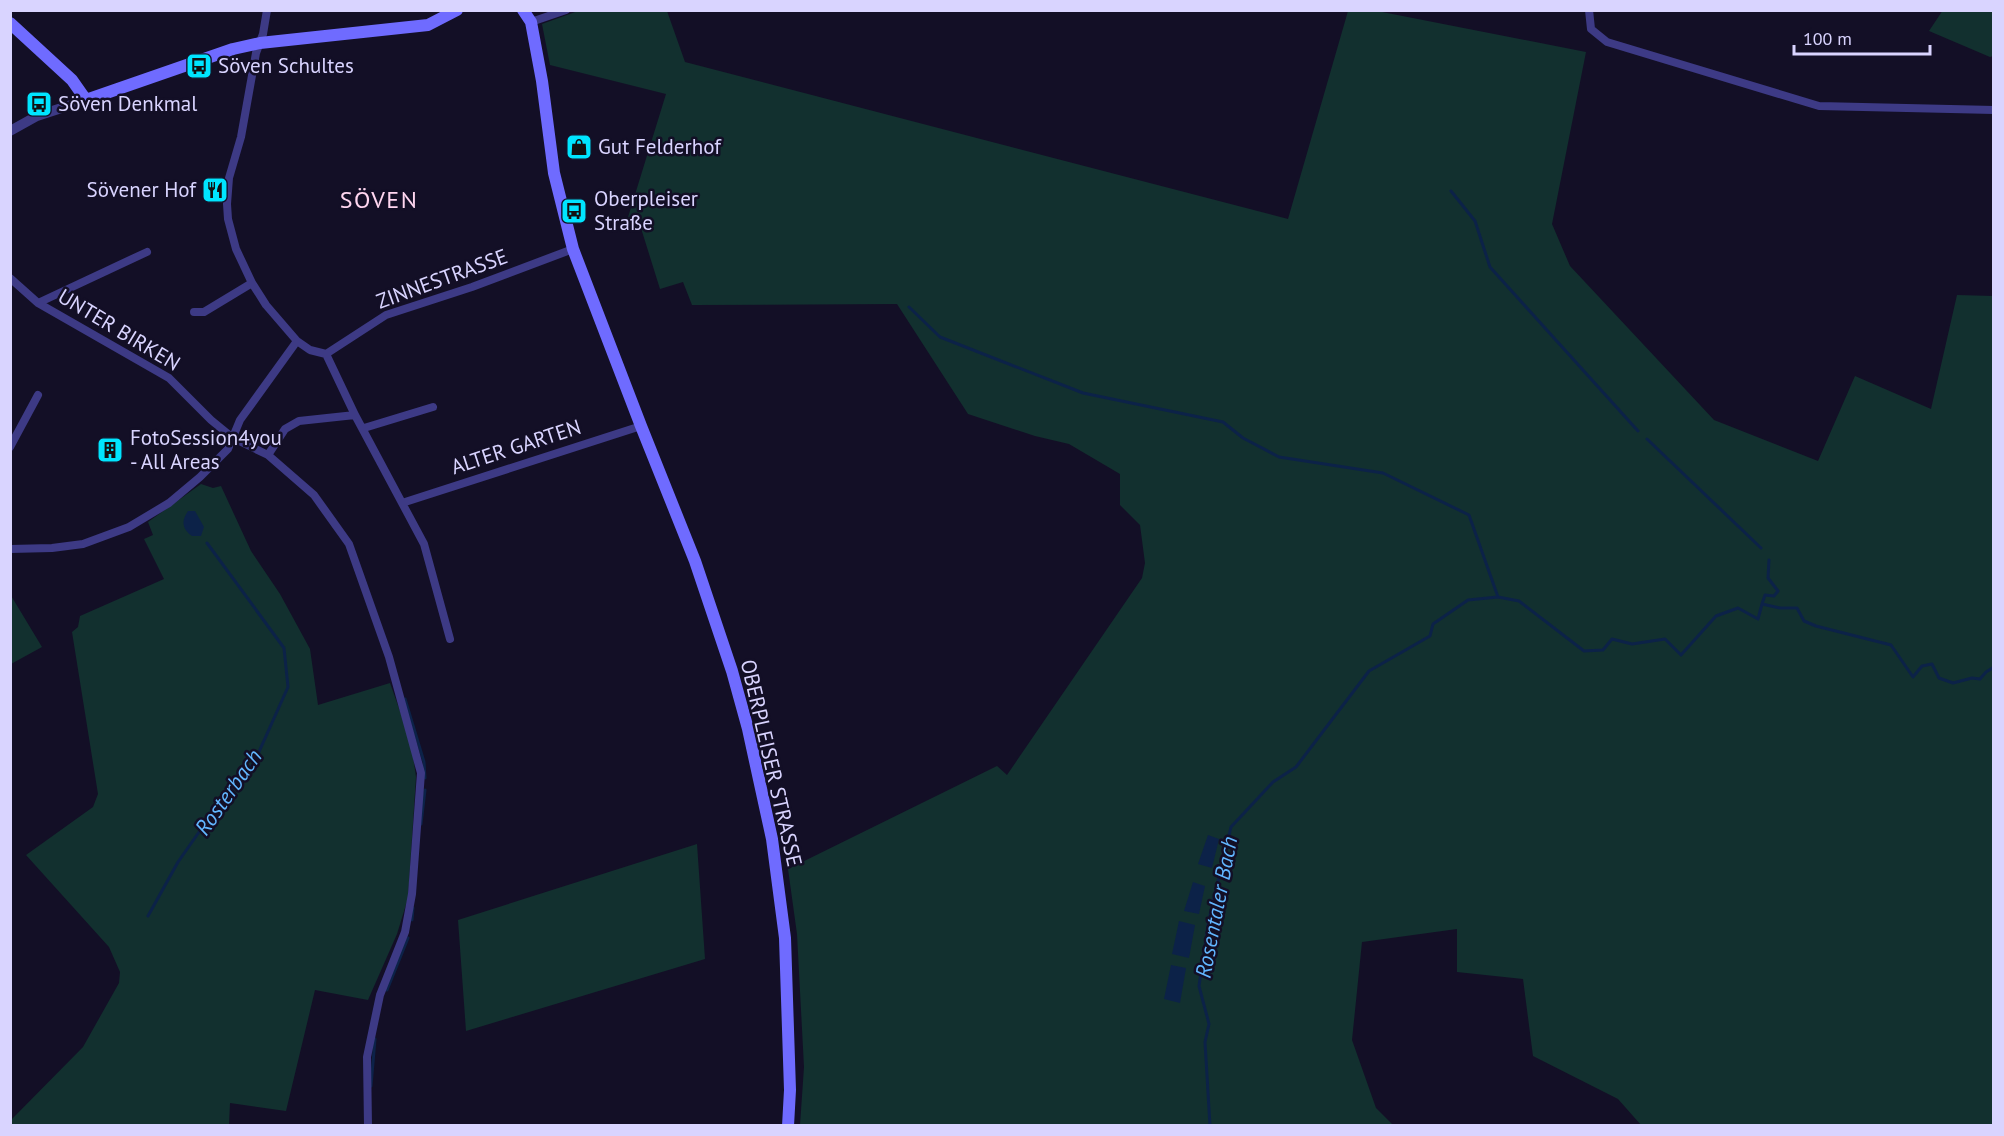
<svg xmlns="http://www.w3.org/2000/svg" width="2004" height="1136" viewBox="0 0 2004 1136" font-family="'PT Sans',sans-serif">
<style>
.green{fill:#12302f}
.water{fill:#0c2248}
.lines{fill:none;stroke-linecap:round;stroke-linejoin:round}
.stream{stroke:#0c2248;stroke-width:3}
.minor{stroke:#3d3a85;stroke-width:8}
.tertiary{stroke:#3d3a85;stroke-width:10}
.secondary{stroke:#6f6bff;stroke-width:12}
.labels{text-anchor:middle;stroke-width:5;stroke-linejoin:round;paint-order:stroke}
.poi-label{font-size:21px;fill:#d9d4ff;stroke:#130f26;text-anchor:start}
.street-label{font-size:21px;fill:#d9d4ff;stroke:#130f26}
.water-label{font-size:22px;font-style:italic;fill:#62b6ff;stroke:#130f26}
.quarter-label{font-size:24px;letter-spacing:1.5px;fill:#ffd6f0;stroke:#130f26}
</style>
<rect width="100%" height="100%" fill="#130f26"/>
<path class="green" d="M1943,10l50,1v45l-3,1 -61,-26z
M578,11h89l18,51 603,157 60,-208h29l209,41 -34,172 18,42 144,154 104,41 37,-85 76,33 26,-114 36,1v829h-352l-23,-26 -85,-43 -10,-77 -66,-7v-43l-95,13 -10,98 24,68 17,17h-593l4,-58 -7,-133 -9,-65 209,-103 10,9 135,-197 3,-15 -5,-38 -20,-20v-31l-51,-30 -34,-8 -67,-22 -71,-110 -205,1 -9,-23 -23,7 -20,-64 -15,2 41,-133 -116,-29 -8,-41z
M201,484l12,4 8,-2 30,65 29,43 30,55 8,56 72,-22 21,59 5,35 -8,121 -11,36 -29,66 -53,-10 -29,121 -56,-8 -1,22 -218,1v-6l72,-73 36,-64 1,-11 -11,-25 -83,-92 67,-48 5,-13 -26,-162 6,-5 2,-11 84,-37 -20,-40 9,-4 -5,-13z
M10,594l32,53 -31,17h-1z
M697,844l8,115 -239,72 -8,-111z"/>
<path class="water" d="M188,511h7l9,16 -3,9h-9c-10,-7 -11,-15 -4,-25z
M1208,835l11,4 -7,29 -14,-4z
M1193,882l12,4 -6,28 -15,-3z
M1179,921l16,4 -6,33 -17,-4z
M1171,965l15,3 -6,35 -16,-4z"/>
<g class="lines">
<path class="stream" d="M1451,191l24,30 15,46 148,164
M909,307l31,30 143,56 140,29 20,16 36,19 104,16 86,42 29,82
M1647,439l114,109
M1762,604l3,-9 9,1 4,-5 -10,-13 1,-18
M405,699l19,63 1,16
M421,824l4,-34
M148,916l30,-54 40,-57 36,-42 34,-76 -4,-39 -77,-105
M412,920l1,-12
M387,990l21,-52
M371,1086l4,-47
M1210,1126l-5,-84 4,-18 -10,-38 10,-67 22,-92 42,-45 23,-15 73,-96 61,-35 3,-12 35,-24 30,-3 21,4 65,50 19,-1 9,-11 20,5 33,-5 16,16 35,-39 22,-8 20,11 4,-15 18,4h17l7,13 12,5 75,19 22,32 9,-11 10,-2 7,14 14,5 19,-5 8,1 6,-7 8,-5"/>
<path class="minor" d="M267,10l-4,24 -7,19 -15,84 -12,41 -2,26 1,15 8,30 16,34 14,22 31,36 13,9 16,4 60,-39 86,-28 101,-38
M1589,10l2,19 16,13 212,64 175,4
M531,22l35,-12
M10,278l28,25 131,75 42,42 22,18 35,17 46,40 35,49 40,113 32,116 -9,121 -7,38 -25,63 -13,62 1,69
M38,303l109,-51
M194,312h10l48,-29
M326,354l29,61 69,129 26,95
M364,428l69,-21
M10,447l28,-52
M268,455l17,-26 14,-8 56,-6
M402,503l239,-77
M10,549l42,-1 31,-4 46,-17 40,-24 31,-26 28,-28 12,-29 57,-79"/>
<path class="tertiary" d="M10,131l27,-15 49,-16"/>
<path class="secondary" d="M523,10l8,12 11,59 12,92 19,76 68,177 54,135 37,110 16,58 24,110 13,99 5,152 -2,36
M10,23l62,57 14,20 147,-51 27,-6 168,-18 29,-15"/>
</g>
<defs>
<g id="bus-square" transform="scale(1.35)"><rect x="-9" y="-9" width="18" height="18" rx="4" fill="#00e5ff" stroke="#130f26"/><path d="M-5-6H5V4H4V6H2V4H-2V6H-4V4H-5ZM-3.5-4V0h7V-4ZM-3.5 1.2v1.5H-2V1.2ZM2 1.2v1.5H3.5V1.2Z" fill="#111"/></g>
<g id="shop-square" transform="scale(1.35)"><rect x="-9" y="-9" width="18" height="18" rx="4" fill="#00e5ff" stroke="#130f26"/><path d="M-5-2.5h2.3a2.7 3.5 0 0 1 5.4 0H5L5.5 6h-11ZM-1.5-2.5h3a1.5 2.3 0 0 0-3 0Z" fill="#111"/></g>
<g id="restaurant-square" transform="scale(1.35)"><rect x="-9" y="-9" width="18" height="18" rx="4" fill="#00e5ff" stroke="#130f26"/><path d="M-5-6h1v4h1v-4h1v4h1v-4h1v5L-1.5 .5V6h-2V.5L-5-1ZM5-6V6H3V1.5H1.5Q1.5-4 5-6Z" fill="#111"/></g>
<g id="building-square" transform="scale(1.35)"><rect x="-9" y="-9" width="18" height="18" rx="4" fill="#00e5ff" stroke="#130f26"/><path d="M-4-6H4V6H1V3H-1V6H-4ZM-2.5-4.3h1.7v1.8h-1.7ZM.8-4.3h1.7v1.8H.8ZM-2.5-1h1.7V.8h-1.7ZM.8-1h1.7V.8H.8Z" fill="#111"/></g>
</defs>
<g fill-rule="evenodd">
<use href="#bus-square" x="199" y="66"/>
<use href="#bus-square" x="39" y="104"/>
<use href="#shop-square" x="579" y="147"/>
<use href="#restaurant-square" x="215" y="190"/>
<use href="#bus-square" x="574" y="211"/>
<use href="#building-square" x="110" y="450"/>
</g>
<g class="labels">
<g class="poi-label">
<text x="218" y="73">Söven Schultes</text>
<text x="58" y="111">Söven Denkmal</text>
<text x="598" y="154">Gut Felderhof</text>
<text x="196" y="197" text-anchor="end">Sövener Hof</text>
<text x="594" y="206">Oberpleiser<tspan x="594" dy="24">Straße</tspan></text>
<text x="130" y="445">FotoSession4you<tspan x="130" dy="24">- All Areas</tspan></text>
</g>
<g class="street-label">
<text transform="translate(442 279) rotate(-20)" y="7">ZINNESTRASSE</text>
<text transform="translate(119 330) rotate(31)" y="7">UNTER BIRKEN</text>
<text transform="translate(516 447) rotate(-18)" y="7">ALTER GARTEN</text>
<text transform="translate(771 763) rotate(77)" y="7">OBERPLEISER STRASSE</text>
</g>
<g class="water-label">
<text transform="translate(228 792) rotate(-55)" y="8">Rosterbach</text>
<text transform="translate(1216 907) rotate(-79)" y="8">Rosentaler Bach</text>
</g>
<g class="quarter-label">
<text x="379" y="208">SÖVEN</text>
</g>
</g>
<rect width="2004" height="1136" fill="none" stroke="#d9d4ff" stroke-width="24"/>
<path d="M1794 45v9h136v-9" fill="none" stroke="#d9d4ff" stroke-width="3"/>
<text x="1803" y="45" font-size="18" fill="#d9d4ff" stroke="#130f26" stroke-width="4.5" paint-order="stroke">100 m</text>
</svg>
